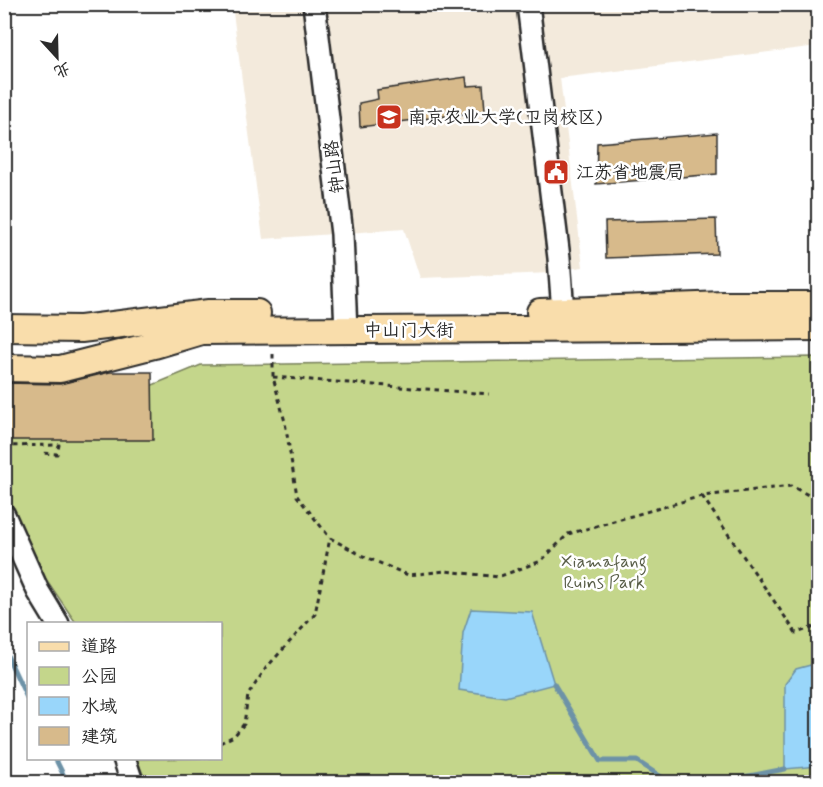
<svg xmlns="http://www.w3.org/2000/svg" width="823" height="787" viewBox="0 0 823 787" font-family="Mynerve,'LXGW WenKai TC',sans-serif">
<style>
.built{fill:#f3eadc}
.green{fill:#c4d68b;stroke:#78805b;stroke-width:1.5}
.water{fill:#99d6fa;stroke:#6d92a7;stroke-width:1.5}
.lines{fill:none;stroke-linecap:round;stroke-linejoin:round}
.stream{stroke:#6d92a7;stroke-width:5}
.building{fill:#d7ba8b;stroke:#2b2b2b;stroke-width:1.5}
.minor-casing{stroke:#2b2b2b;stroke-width:26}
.major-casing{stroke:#2b2b2b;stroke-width:30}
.path{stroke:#2b2b2b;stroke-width:3;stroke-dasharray:4.5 4.5;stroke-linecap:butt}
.minor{stroke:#fff;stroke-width:21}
.major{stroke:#f9ddab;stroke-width:26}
.labels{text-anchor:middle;stroke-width:5;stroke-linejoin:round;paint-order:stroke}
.poi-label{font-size:18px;fill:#2b2b2b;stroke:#fff;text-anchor:start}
.street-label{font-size:18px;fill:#2b2b2b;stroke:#fff}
.park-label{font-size:18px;fill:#595e48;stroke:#fff}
</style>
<rect width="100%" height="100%" fill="#fff"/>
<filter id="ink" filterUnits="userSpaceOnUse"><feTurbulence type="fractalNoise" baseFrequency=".0167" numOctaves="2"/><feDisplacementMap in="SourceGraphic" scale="12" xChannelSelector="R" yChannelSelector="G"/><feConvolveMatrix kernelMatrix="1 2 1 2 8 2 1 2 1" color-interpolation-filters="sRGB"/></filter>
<g filter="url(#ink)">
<path class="built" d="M232,5h286l33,268 -131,5 -16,-49 -141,10z
M521,5h297v41l-258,32 23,189 -30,4z"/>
<path class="green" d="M818,357v425h-672l-9,-23 83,-1v-134l-144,-1 -30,-44 -41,-88v-72l80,-6 116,-48z"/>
<path class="water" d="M471,609l61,3 22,72 -49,13 -46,-7 4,-57z
M818,663v103l-33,3v-85l11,-15z"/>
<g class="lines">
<path class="stream" d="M4,649l24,51
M554,684l46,77h37l32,21
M55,758l12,24
M676,782l52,-2 57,-11"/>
</g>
<path class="building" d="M466,77l1,9 16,-1 2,26 -125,16 -1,-24 19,-4 -1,-9z
M717,133v41l-121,10 1,-41z
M716,219l1,35 -111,4 -1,-36z
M110,372h42l1,68h-149v-57l56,1z"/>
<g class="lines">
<g class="minor-casing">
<path id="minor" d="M314,4l28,230 4,97
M528,4l31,254 4,54
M4,515l34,76 20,33
M124,758l8,24"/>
</g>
<g class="major-casing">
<path id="major" d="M540,312l184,-7h94
M4,328l77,1 128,-16h48
M4,368l56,1 94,-24 47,-14 617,-4"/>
</g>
<path class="path" d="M273,354v23l12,45 12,74 33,42 33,18 45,19 38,-4 52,6 43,-16 27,-27 134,-38 89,-10 27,14
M273,377l216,17
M4,446l55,-1 -2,9 -16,-1
M702,496l94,137 22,-7
M220,743l14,-7 10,-12 4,-29 18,-27 49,-54 15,-76"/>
<use href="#minor" class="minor"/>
<use href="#major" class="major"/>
</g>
</g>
<defs>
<g id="university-square" transform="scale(1.35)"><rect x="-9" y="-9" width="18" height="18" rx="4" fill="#c8321e" stroke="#fff"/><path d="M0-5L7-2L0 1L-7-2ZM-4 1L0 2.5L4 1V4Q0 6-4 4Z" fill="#fff"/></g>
<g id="civic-square" transform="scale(1.35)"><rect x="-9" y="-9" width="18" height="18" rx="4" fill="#c8321e" stroke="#fff"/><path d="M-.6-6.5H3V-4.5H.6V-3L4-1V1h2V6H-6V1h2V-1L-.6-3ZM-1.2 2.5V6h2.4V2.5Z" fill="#fff"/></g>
</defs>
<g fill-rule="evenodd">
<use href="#university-square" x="389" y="117"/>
<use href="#civic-square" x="556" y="172"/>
</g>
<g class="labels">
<g class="poi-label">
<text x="408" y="123">南京农业大学(卫岗校区)</text>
<text x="576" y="178">江苏省地震局</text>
</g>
<g class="street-label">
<text transform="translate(334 167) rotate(-97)" y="6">钟山路</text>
<text x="409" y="336">中山门大街</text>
</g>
<g class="park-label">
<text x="604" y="567">Xiamafang<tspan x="604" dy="21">Ruins Park</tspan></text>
</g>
</g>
<rect width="823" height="787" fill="none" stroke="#fff" stroke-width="24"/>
<rect x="12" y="12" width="799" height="763" fill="none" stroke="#2b2b2b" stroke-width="2" filter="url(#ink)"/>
<rect x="27" y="622" width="195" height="138" fill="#ffffff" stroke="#aaaaaa" stroke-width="1.5"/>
<rect x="39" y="642" width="30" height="9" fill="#f9ddab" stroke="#aaaaaa" stroke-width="1.5"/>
<text x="81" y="652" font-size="18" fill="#2b2b2b">道路</text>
<rect x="39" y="667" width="30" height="18" fill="#c4d68b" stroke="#aaaaaa" stroke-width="1.5"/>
<text x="81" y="682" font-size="18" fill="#2b2b2b">公园</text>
<rect x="39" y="697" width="30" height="18" fill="#99d6fa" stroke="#aaaaaa" stroke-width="1.5"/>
<text x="81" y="712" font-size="18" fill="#2b2b2b">水域</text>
<rect x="39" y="727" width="30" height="18" fill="#d7ba8b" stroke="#aaaaaa" stroke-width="1.5"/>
<text x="81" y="742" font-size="18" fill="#2b2b2b">建筑</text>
<g transform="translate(57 57) rotate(158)" stroke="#ffffff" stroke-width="4.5" paint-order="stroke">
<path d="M0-4.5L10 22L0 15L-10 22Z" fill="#2b2b2b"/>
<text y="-9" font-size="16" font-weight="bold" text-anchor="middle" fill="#2b2b2b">北</text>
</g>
</svg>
